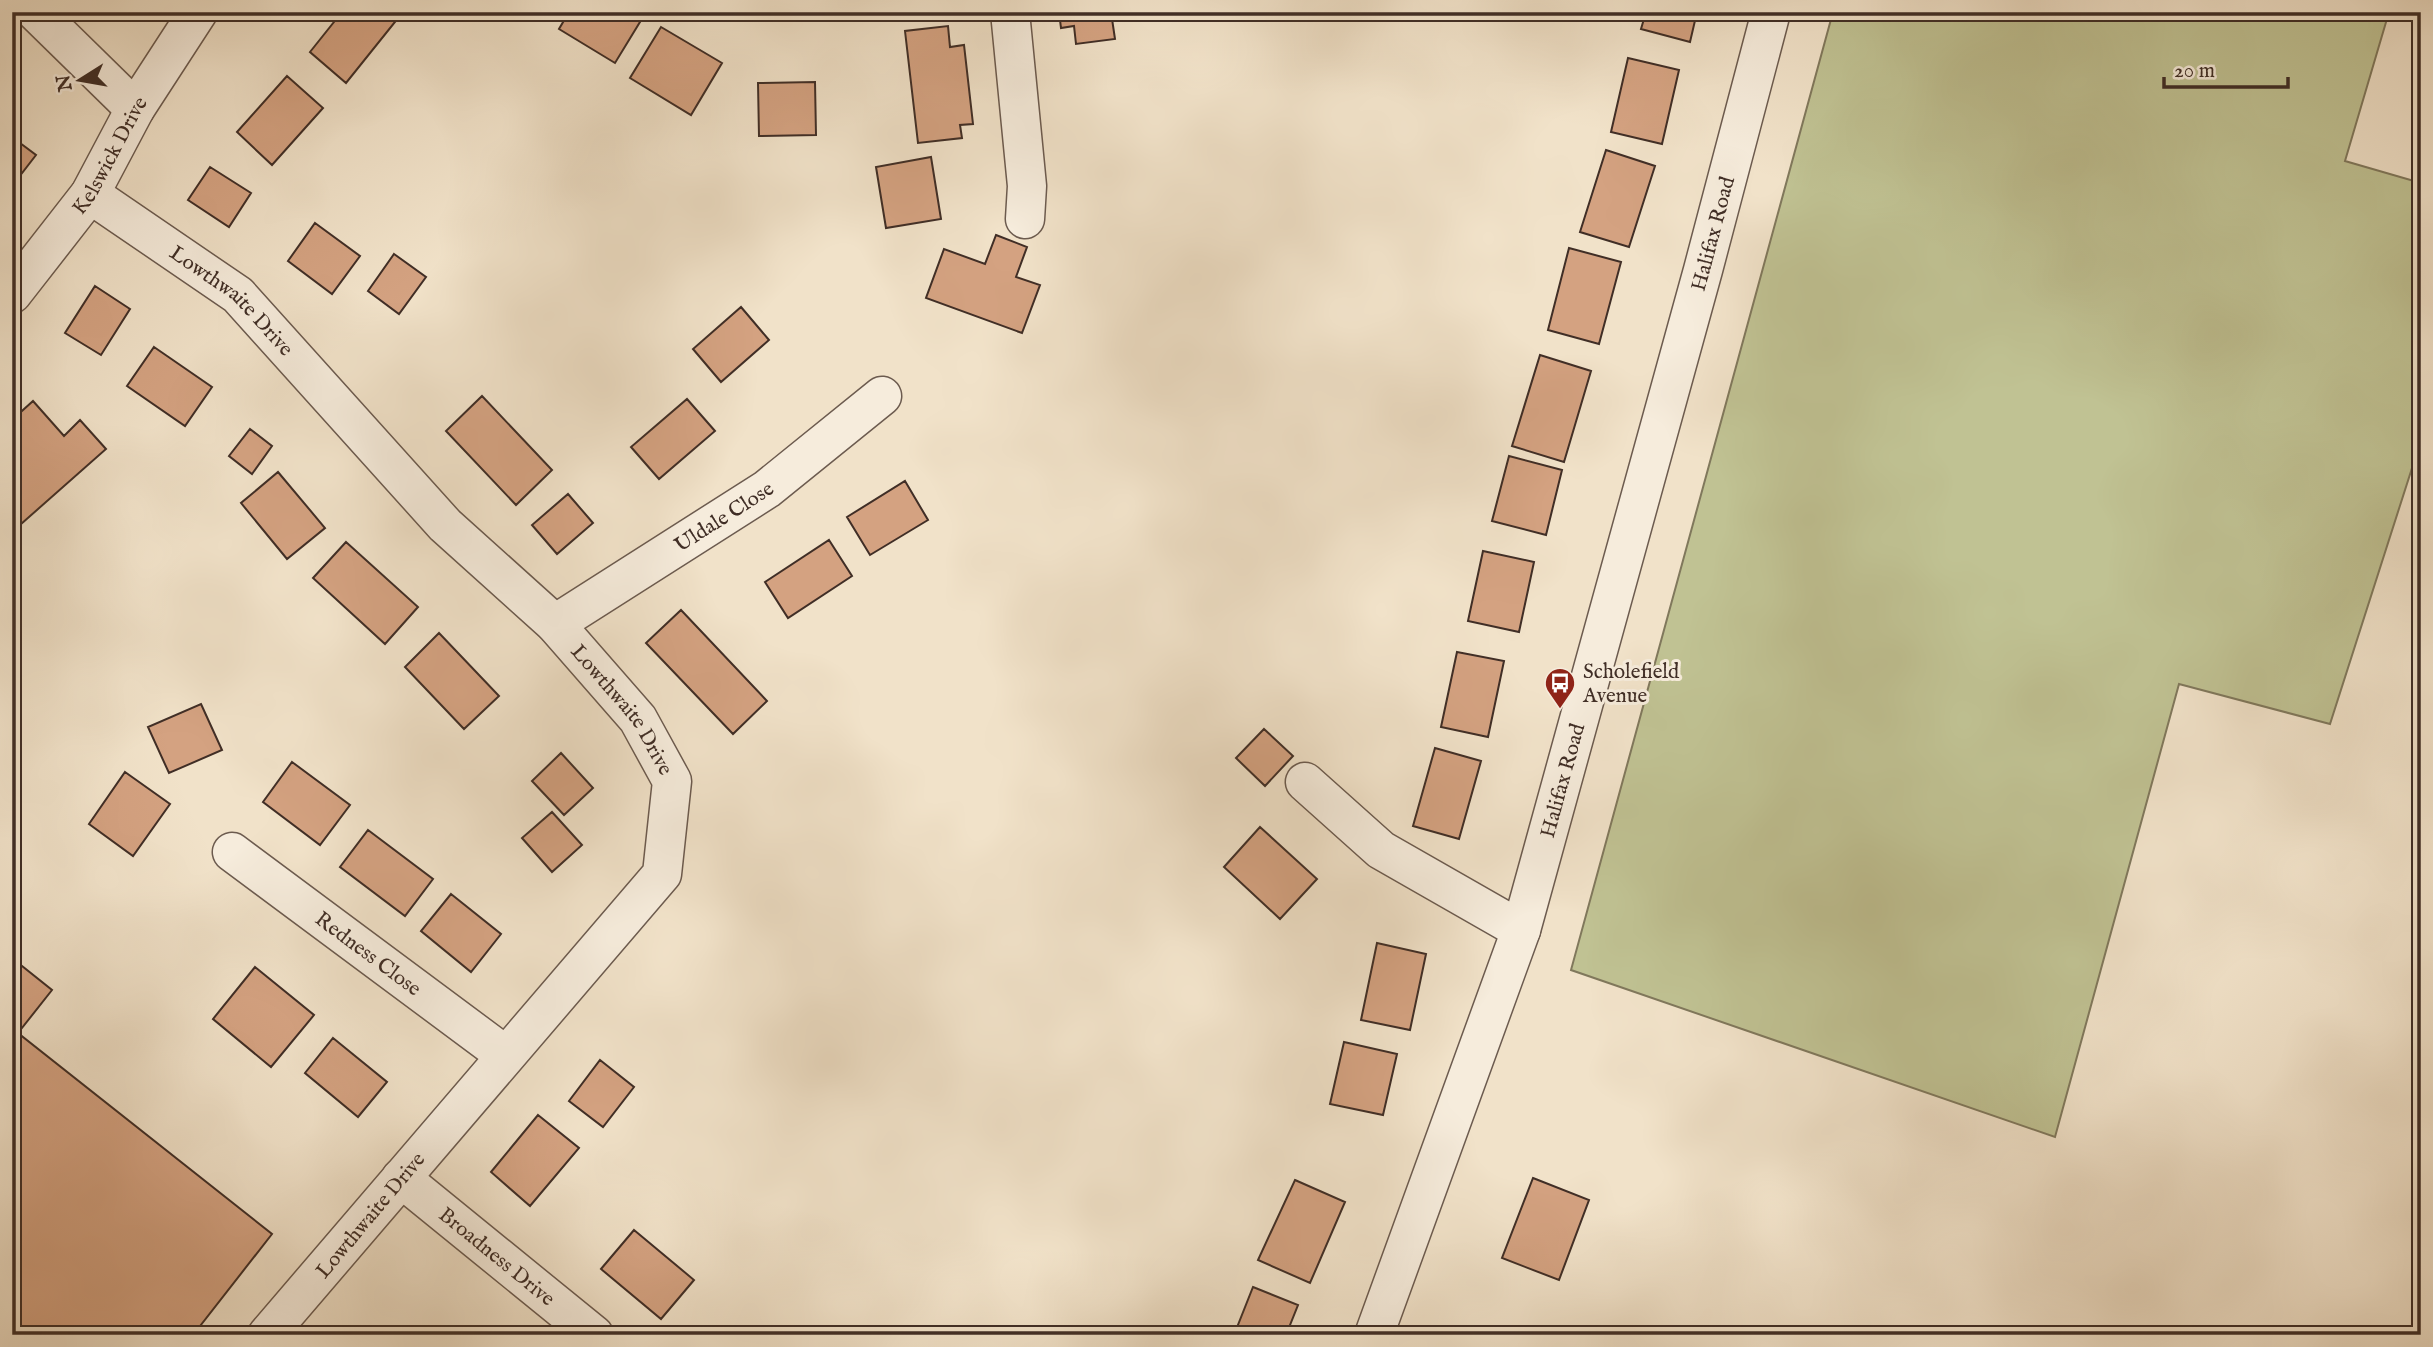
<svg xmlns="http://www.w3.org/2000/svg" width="2433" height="1347" viewBox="0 0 2433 1347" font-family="'IM FELL English',serif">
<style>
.green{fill:#c0c293;stroke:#80785c;stroke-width:2}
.building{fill:#d4a281;stroke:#402e26;stroke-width:2}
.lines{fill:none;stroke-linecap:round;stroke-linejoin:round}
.minor-casing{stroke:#6c5b4f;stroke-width:41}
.minor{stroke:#f6ecdc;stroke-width:38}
.labels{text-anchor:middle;stroke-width:6;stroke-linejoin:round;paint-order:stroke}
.street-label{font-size:21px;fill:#402e26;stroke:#f6ecdc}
.poi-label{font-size:21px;fill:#402e26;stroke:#f6ecdc;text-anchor:start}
</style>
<rect width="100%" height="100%" fill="#f1e2c9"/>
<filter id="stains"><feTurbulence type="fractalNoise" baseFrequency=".00286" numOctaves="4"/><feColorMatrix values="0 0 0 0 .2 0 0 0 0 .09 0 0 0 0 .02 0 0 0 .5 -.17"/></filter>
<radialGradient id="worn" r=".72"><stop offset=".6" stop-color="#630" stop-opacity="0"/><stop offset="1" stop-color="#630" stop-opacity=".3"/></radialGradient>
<path class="green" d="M1833,12h556l-44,149 76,22v257l-91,284 -151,-40 -124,453 -484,-167z"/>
<path class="building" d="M342,12h61l-57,71 -36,-31z
M569,12h66l8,5 -28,46 -56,-34z
M1059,12h52l4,27 -39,5 -2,-18 -13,2z
M1646,12h51l-7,30 -49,-13z
M948,26l2,21 14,-2 9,79 -13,1 2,13 -44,5 -13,-112z
M661,27l61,36 -31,52 -61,-37z
M1628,58l51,12 -17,74 -51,-12z
M287,76l36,32 -51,57 -35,-33z
M815,82l1,53 -57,1 -1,-53z
M12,137l24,18 -24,31z
M1606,150l49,16 -26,81 -49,-15z
M931,157l10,62 -55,9 -10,-61z
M210,167l41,26 -22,34 -41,-27z
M315,223l45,33 -28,38 -44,-33z
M996,235l31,12 -11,30 24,8 -18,48 -96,-35 18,-49 41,15z
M1569,248l52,14 -22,82 -51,-14z
M394,254l32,23 -27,37 -31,-23z
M95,286l35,23 -29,46 -36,-22z
M741,307l28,33 -48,42 -28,-33z
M154,347l58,40 -27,39 -58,-40z
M1540,355l51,16 -27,91 -52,-16z
M482,396l70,74 -36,35 -70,-74z
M687,399l28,32 -56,48 -28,-32z
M33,401l31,35 16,-16 26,29 -94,83v-112z
M250,429l22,17 -20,28 -23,-18z
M1509,456l53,14 -16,65 -54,-14z
M278,472l47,56 -38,31 -46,-56z
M905,481l23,39 -58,35 -23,-38z
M568,494l25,29 -36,31 -25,-29z
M829,540l23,36 -64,42 -23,-36z
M346,542l72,65 -33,37 -72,-66z
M1483,551l51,11 -15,70 -51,-11z
M681,610l86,91 -34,33 -87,-91z
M439,633l60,63 -35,33 -59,-62z
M1457,652l47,9 -16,76 -47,-10z
M201,704l21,46 -53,23 -21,-46z
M1264,729l29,27 -28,30 -29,-28z
M1435,748l46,13 -22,78 -46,-13z
M561,753l32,35 -29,27 -32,-34z
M292,762l58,43 -30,40 -57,-43z
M125,772l45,32 -37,52 -44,-32z
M552,812l30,33 -30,27 -30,-34z
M1260,827l57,52 -37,40 -56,-52z
M368,830l65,49 -28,37 -65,-49z
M451,894l50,40 -30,38 -50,-41z
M1377,943l49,11 -16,76 -49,-10z
M12,958l40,32 -34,43 254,201 -79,101h-181z
M255,967l59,48 -43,52 -58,-48z
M333,1038l54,44 -29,35 -53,-44z
M1344,1042l53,12 -14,61 -53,-11z
M600,1060l34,27 -31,40 -34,-26z
M538,1115l41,33 -49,58 -39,-34z
M1533,1178l56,22 -30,80 -57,-22z
M1295,1180l50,22 -35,81 -52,-23z
M634,1230l60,50 -33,39 -60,-50z
M1253,1287l45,18 -12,30h-52z"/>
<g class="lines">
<g class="minor-casing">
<g id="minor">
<path d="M36,12l99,97"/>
<path d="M1010,12l17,174 -2,33"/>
<path id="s1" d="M90,194l148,101 207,230 110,99 83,95 34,62 -10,93 -395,461"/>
<path id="s2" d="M12,294l78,-100 45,-85 63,-97"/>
<path id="s3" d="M555,624l212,-135 115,-93"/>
<path d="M1305,782l76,68 140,80"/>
<path id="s4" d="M232,852l273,203"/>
<path id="s5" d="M401,1178l193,157"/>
<path id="s6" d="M1374,1335l147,-405 182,-660 68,-258"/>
</g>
</g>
<use href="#minor" class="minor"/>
</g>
<defs>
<g id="bus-pin" transform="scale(1.575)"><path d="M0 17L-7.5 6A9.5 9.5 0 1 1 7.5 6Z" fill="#8f2418" stroke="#f6ecdc"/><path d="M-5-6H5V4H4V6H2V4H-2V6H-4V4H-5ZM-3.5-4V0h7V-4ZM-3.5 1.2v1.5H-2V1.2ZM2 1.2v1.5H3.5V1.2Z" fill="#fff"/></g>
</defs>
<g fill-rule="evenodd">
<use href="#bus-pin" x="1560" y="683"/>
</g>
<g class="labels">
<g class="street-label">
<text dy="7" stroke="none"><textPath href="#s2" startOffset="170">Kelswick Drive</textPath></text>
<text dy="7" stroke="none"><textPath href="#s6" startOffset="1153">Halifax Road</textPath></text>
<text dy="7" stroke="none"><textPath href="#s1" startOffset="178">Lowthwaite Drive</textPath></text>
<text dy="7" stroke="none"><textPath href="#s3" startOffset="200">Uldale Close</textPath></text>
<text dy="7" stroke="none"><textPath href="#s1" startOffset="746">Lowthwaite Drive</textPath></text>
<text dy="7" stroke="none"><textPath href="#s6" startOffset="586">Halifax Road</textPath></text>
<text dy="7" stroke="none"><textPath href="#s4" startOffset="170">Redness Close</textPath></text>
<text transform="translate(370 1215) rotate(-50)" y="7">Lowthwaite Drive</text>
<text dy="7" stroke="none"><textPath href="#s5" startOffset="124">Broadness Drive</textPath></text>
</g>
<g class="poi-label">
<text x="1583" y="678">Scholefield<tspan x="1583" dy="24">Avenue</tspan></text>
</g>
</g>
<rect width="2433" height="1347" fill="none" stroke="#f1e2c9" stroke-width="42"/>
<rect x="14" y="14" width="2405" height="1319" fill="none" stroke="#402e26" stroke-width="3.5"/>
<rect x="21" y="21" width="2391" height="1305" fill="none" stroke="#402e26" stroke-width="2"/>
<g transform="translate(80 80) rotate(259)" stroke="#f6ecdc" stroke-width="5" paint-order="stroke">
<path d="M0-5L12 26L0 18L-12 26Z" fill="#402e26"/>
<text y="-10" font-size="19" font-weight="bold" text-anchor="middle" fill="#402e26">N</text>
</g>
<path d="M2164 77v10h124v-10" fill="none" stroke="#402e26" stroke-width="3.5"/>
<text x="2174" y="77" font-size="21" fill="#402e26" stroke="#f6ecdc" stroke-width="5" paint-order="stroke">20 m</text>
<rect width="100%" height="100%" filter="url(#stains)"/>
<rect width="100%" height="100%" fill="url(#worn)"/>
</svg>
